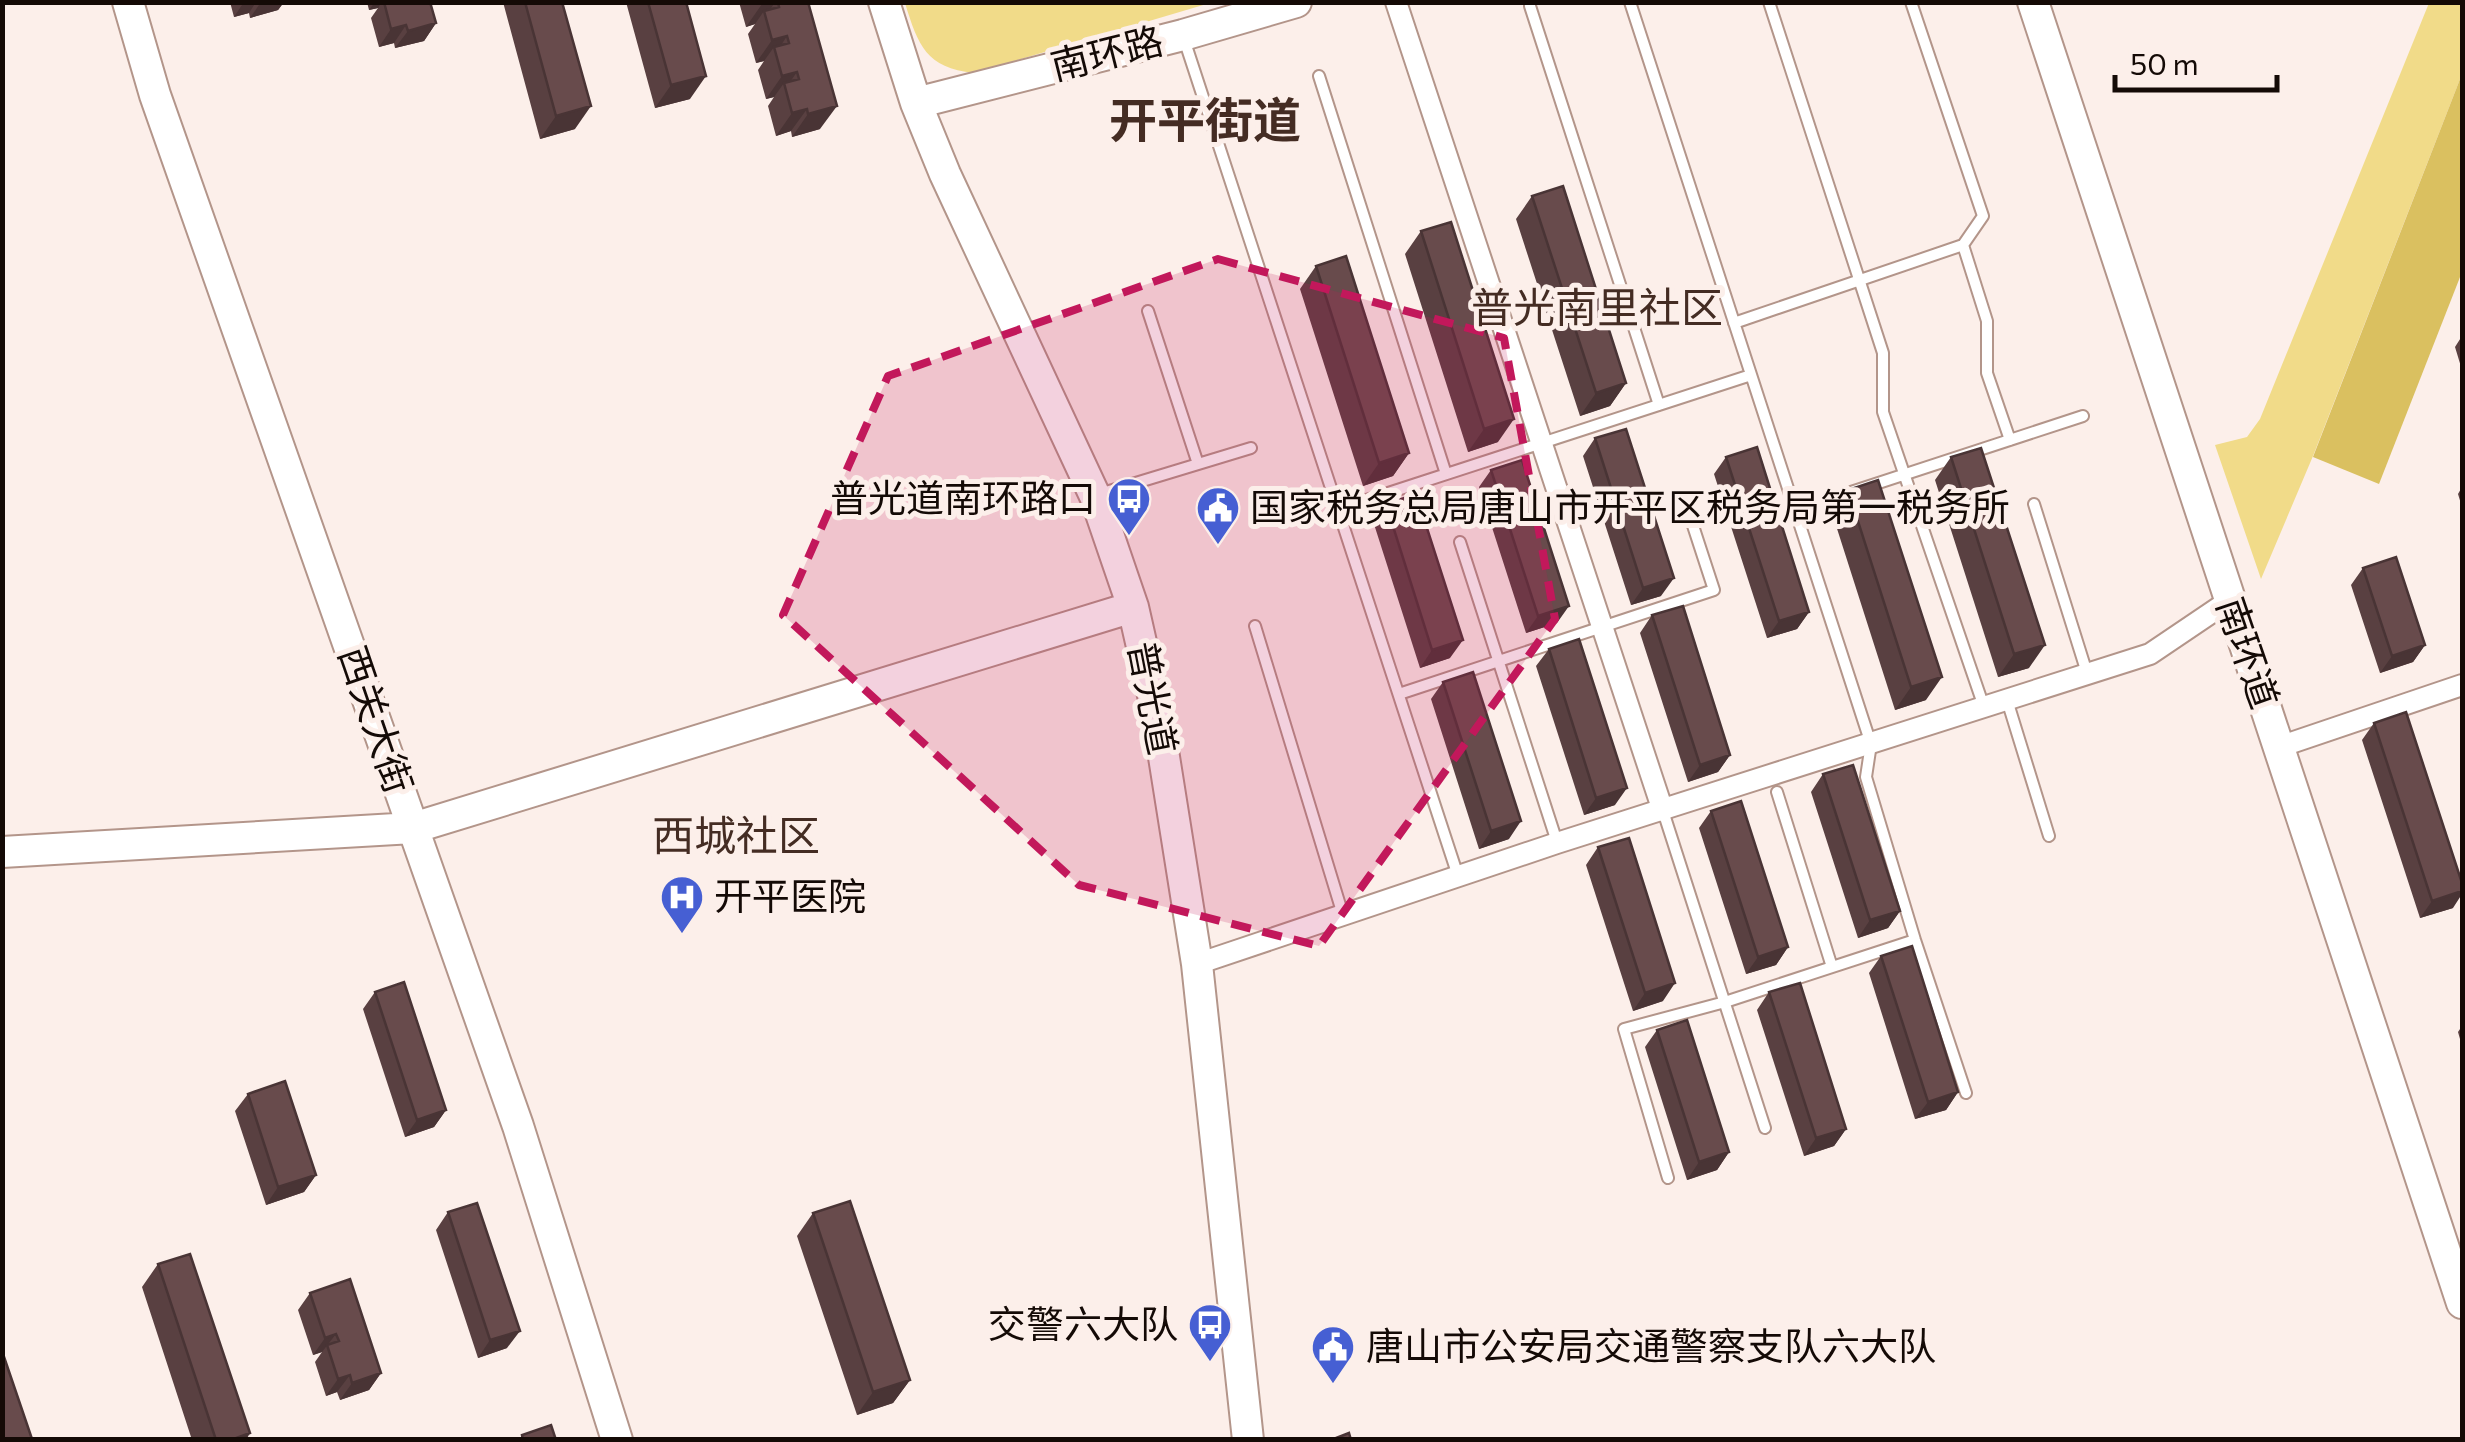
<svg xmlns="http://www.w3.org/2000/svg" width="2465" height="1442" viewBox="0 0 2465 1442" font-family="Commissioner,'Noto Sans SC',sans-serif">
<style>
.green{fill:#f1db89}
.forest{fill:#dac060}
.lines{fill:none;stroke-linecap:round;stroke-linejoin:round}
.lane-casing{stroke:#b3958a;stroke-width:14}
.street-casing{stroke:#b3958a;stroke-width:24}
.secondary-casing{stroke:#b3958a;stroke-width:34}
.lane{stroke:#fff;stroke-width:10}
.street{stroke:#fff;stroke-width:20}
.secondary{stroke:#fff;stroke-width:30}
.wall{fill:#594041}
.shaded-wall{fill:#493435}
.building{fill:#684b4c;stroke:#493435;stroke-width:2.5}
.marked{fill:#c2185b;fill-opacity:0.2;stroke:#c2185b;stroke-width:8;stroke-dasharray:20 12;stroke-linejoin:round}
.labels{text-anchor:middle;stroke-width:10;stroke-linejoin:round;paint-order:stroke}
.street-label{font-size:38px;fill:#140a06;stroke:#fcefea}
.poi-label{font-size:38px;fill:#140a06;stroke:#fcefea;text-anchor:start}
.quarter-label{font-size:42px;fill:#442c23;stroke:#fcefea}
.district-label{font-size:48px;font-weight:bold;fill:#442c23;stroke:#fcefea}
</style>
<rect width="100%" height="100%" fill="#fcefea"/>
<path class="green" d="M905,3h305l-236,70c-48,-5 -56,-28 -69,-70z
M2429,3h33v71l-149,382 -52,123 -46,-134 32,-8 13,-18z"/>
<path class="forest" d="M2462,74v198l-83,212 -66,-27z"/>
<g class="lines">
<g class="lane-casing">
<path id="lane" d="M1630,2l241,742 -5,33 49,163 51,153
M1769,2l114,351v59l101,295
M1911,2l72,214 -20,29 24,76v52l23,67
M1530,6l129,399
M1183,36l275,840
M1319,76l127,398
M1148,311l50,153
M1734,323l229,-78
M1096,495l155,-47
M2034,504l53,169
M1339,509l412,-134
M1796,510l287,-94
M1460,542l97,300
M1255,626l88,289
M1399,694l315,-104 -31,-95
M2007,700l42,136
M1777,792l55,175
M1663,811l102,317
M1668,1178l-44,-149 101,-27 190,-62"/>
</g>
<g class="street-casing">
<path id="street" d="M1396,2l267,809
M2279,747l183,-62
M1197,964l360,-121 593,-189 80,-54"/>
</g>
<g class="secondary-casing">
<path id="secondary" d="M128,2l27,93 363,1031 99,314
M884,2l32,101 29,71 150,322 38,111 24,106 40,251 51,476
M2033,2l429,1301
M916,103l267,-68 113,-33
M2,852l411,-24 720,-221"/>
</g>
<use href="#lane" class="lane"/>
<use href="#street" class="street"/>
<use href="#secondary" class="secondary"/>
</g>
<path class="wall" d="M230,2h54l-6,8 -28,8 -1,-5 -15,4z
M367,2h63l6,21 -12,18 -29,7 -1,-5 -15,4 -8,-29 7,-10 -9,2z
M503,2h59l13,127 -35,10z
M626,2h60l4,97 -35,9z
M739,2h69l12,127 -28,8 -1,-6 -15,5 -8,-30 6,-9 -8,2 -8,-29 6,-9 -8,2 -8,-29 7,-10 -9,3z
M1532,196l94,187 -16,23 -30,10 -64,-197z
M1421,231l77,211 -30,10 -63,-198z
M1316,266l93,187 -16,23 -30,10 -63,-197z
M2462,336v34l-7,-23z
M1595,438l66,158 -30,9 -48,-149z
M1726,457l83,155 -12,17 -30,9 -53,-164z
M1951,457l78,211 -31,9 -63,-197z
M1491,470l66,153 -31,10 -47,-146z
M2462,487v20l-4,-13z
M1848,490l78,210 -31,10 -63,-197z
M1386,504l64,154 -30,10 -47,-147z
M2363,568l62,77 -12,17 -33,11 -29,-88z
M1652,615l78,140 -12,17 -30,10 -48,-149z
M1549,649l66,156 -31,10 -48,-149z
M1443,682l66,157 -30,10 -48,-150z
M2374,723l79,185 -33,10 -58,-178z
M1823,774l77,137 -12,17 -30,10 -47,-146z
M1711,811l77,136 -12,18 -30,9 -47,-146z
M1598,847l65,154 -30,10 -47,-146z
M1881,956l77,136 -12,18 -31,9 -46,-146z
M375,992l71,118 -12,17 -29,10 -42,-128z
M1769,992l77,137 -12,17 -30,10 -47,-146z
M2462,1026v20l-4,-14z
M1657,1030l72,122 -12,18 -30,10 -42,-133z
M248,1094l68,81 -12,17 -38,13 -31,-94z
M448,1212l59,136 -29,10 -42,-128z
M813,1213l97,167 -17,23 -36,12 -60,-179z
M158,1264l88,176h-54l-50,-153z
M310,1293l71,80 -12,17 -29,10 -3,-8 -11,4 -11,-34 7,-10 -9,3 -15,-45z"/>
<path class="shaded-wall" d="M244,2h12l-7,11 -15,4z
M261,2h23l-6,8 -28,8z
M375,2h7l-4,6 -9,2z
M766,2h9l-9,14 -2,-5 -9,13 -9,3 16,-23z
M436,23l-12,18 -29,7 13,-17z
M406,25l-12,18 -15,4 12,-18z
M787,36l-11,17 -2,-6 -10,14 -8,2 16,-23z
M797,72l-12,17 -1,-6 -10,14 -8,2 16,-23z
M706,76l-16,23 -35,9 16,-23z
M591,106l-16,23 -35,10 16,-23z
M837,106l-17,23 -28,8 16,-23z
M807,109l-16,22 -15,5 16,-23z
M1626,383l-16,23 -30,10 16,-23z
M1514,419l-16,23 -30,10 16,-23z
M1409,453l-16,23 -30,10 16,-23z
M1674,578l-13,18 -30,9 12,-17z
M1569,606l-12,17 -31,10 12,-17z
M1809,612l-12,17 -30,9 12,-17z
M1463,640l-13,18 -30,10 12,-18z
M2045,645l-16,23 -31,9 16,-23z
M2425,645l-12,17 -33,11 12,-17z
M1942,677l-16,23 -31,10 16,-23z
M1730,755l-12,17 -30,10 12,-17z
M1627,788l-12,17 -31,10 12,-17z
M1521,821l-12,18 -30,10 12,-18z
M2462,891v3l-9,14 -33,10 12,-17z
M1900,911l-12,17 -30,10 12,-18z
M1788,947l-12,18 -30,9 12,-17z
M1675,983l-12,18 -30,10 12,-18z
M1958,1092l-12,18 -31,9 13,-17z
M446,1110l-12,17 -29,10 12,-17z
M1846,1129l-12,17 -30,10 12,-18z
M1729,1152l-12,18 -30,10 12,-18z
M316,1175l-12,17 -38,13 12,-18z
M520,1331l-13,17 -29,10 12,-18z
M336,1334l-14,18 -9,3 12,-17z
M381,1373l-12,17 -29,10 12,-17z
M350,1375l-13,17 -11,4 12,-17z
M910,1380l-17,23 -36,12 16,-23z
M250,1433l-4,7h-15z"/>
<path class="building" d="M384,2h46l6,21 -28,8 -2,-6 -15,4z
M525,2h37l29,104 -35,10z
M648,2h38l20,74 -35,9z
M778,2h30l29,104 -29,8 -1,-5 -15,4 -8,-30 15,-4 -2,-7 -15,4 -8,-29 15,-4 -2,-7 -15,4 -8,-29 15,-4z
M1563,186l63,197 -30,10 -64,-197z
M1451,222l63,197 -30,10 -63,-198z
M1346,256l63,197 -30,10 -63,-197z
M1626,429l48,149 -31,10 -48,-150z
M1757,447l52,165 -30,9 -53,-164z
M1981,448l64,197 -31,9 -63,-197z
M1522,460l47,146 -31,10 -47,-146z
M1878,480l64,197 -31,10 -63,-197z
M1416,494l47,146 -31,10 -46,-146z
M2396,557l29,88 -33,11 -29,-88z
M1683,606l47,149 -30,10 -48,-150z
M1579,639l48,149 -31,10 -47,-149z
M1473,672l48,149 -30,10 -48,-149z
M2406,712l56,171v8l-30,10 -58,-178z
M1853,765l47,146 -30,9 -47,-146z
M1741,801l47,146 -30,10 -47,-146z
M1629,838l46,145 -30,10 -47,-146z
M1912,946l46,146 -30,10 -47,-146z
M404,982l42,128 -29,10 -42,-128z
M1800,983l46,146 -30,9 -47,-146z
M1687,1020l42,132 -30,10 -42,-132z
M285,1081l31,94 -38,12 -30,-93z
M850,1201l60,179 -37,12 -60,-179z
M477,1203l43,128 -30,9 -42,-128z
M190,1254l60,179 -19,7h-15l-58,-176z
M350,1279l31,94 -29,10 -2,-8 -12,4 -11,-34 12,-4 -3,-7 -11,4 -15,-45z
M2,1351l30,88 -3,1h-27z
M551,1425l5,15h-33l-1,-5z
M1349,1433l2,7h-20z"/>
<path class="marked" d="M1218,259l286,79 51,281 -236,327 -240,-61 -296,-270 105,-239z"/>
<defs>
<g id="bus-pin" transform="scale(2.25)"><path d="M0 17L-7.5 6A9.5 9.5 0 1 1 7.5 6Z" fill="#465fd3" stroke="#fcefea"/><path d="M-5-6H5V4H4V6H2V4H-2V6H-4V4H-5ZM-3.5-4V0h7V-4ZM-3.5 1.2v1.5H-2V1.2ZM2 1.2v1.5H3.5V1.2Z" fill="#fff"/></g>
<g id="civic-pin" transform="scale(2.25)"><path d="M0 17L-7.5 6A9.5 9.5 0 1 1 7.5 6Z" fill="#465fd3" stroke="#fcefea"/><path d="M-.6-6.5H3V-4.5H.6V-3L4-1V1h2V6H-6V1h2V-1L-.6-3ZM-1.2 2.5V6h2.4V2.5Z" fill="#fff"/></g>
<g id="hospital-pin" transform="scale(2.25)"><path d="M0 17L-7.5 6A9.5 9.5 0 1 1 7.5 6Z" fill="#465fd3" stroke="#fcefea"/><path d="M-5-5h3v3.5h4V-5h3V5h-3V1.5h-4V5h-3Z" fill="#fff"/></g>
</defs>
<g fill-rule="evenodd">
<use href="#bus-pin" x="1129" y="499"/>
<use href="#civic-pin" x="1218" y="508"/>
<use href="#hospital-pin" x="682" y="897"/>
<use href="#bus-pin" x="1210" y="1325"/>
<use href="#civic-pin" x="1333" y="1347"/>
</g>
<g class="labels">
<g class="street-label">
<text transform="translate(1107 54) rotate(-14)" y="13">南环路</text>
<text transform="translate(2247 653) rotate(71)" y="13">南环道</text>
<text transform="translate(1152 698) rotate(79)" y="13">普光道</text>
<text transform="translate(375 720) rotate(71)" y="13">西关大街</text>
</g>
<g class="poi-label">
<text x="1096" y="512" text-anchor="end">普光道南环路口</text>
<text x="1250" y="521">国家税务总局唐山市开平区税务局第一税务所</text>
<text x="714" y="910">开平医院</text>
<text x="1178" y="1338" text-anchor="end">交警六大队</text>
<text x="1366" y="1360">唐山市公安局交通警察支队六大队</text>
</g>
<g class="quarter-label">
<text x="1597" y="323">普光南里社区</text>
<text x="736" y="851">西城社区</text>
</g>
<g class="district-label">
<text x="1205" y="138">开平街道</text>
</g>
</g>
<rect width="2465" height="1442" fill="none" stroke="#140a06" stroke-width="10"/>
<path d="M2115 75v15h162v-15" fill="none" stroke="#140a06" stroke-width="5"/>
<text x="2130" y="75" font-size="30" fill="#140a06" stroke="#fcefea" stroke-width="8" paint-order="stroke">50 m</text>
</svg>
